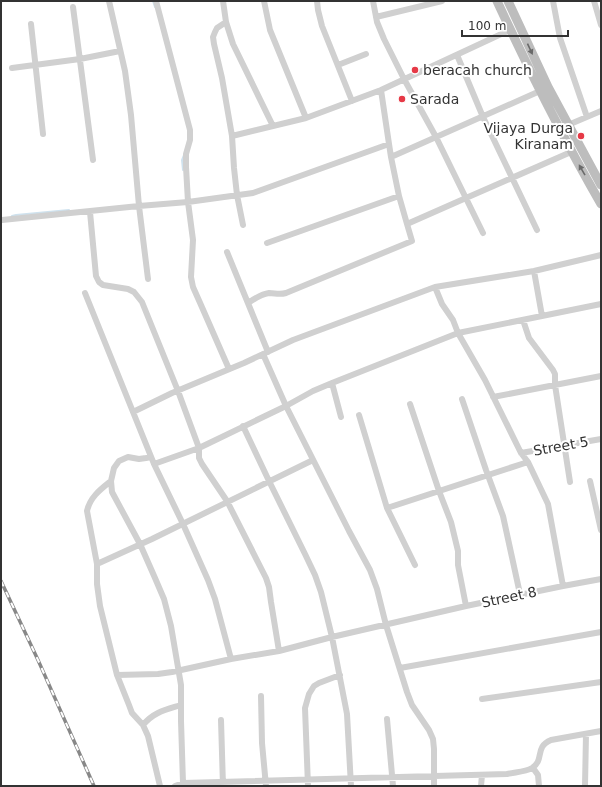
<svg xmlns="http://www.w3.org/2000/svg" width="602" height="787" viewBox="0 0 602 787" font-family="'DejaVu Sans',sans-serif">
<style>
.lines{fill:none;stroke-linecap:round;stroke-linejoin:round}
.stream{stroke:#cfe2ee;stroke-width:2}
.street{stroke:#d0d0d0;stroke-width:6}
.secondary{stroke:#bdbdbd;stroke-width:9}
.rail-casing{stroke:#888;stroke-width:3.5}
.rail{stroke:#fff;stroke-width:2;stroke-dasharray:6;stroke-linecap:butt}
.oneway{fill:#6a6a6a}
.poi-dot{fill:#e63946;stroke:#fff;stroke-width:1.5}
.labels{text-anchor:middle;stroke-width:4;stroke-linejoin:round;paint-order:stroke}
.poi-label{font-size:14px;fill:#333;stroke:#fff;text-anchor:start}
.street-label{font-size:14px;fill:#333;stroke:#fff}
</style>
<rect width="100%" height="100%" fill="#fff"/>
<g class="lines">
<path class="stream" d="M153,1l2,6
M183,170l-1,-10 2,-5
M12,216l4,-1 53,-5"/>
<path class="street" d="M109,1l16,70 6,44 8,91 9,73
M156,1l34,129v10l-4,14v13l2,35 5,38 -2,37 2,10 8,18 28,64
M223,1l3,21 7,22 40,82
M264,1l6,29 36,88
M317,1l1,9 4,16 30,75
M373,1l4,21 7,17 20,40 32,58 47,96
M553,1l7,37 27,79
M594,1l7,24
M73,7l20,153
M376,17l66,-16
M226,22l-9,6 -2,4 -2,5 1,7 8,34 10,58 2,32 3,27 6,30
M31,24l12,110
M457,55l26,62 54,113
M338,65l28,-11
M12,68l68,-9 40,-8
M381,90l8,54
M561,130l7,-5 33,-14
M232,136l74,-18 75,-28 129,-60
M391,157l8,39 8,28
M90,212l6,64 3,6 4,3 25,4 6,3 8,10 36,89 21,57v10l3,6 25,37 39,77 3,9 2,15 8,49
M2,220l137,-14 49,-4 65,-9 136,-49 2,13 149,-66
M267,243l132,-47
M227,252l41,100
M534,271l8,45
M435,287l7,17 11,16 5,13 27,47 36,73 7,9 20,42 15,82
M85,293l69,171 29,60 25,56 7,19 16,60
M248,303c6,-4 13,-9 21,-10 6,0 10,2 17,0l126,-52 -5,-17 59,-26 105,-46
M523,320l6,18 24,32 2,4v11l15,97
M263,354l23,52 63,125 21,39 7,19 9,36 21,67 5,13 17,25 4,9 1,10v37
M332,383l9,34
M493,397l108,-21
M462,399l24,71 17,46 17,78
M410,404l29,87 12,31 7,29v14l8,41
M133,412l39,-19 72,-30 49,-23 142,-53 99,-16 67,-16
M359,415l28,93 28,57
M243,426l26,55 36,73 10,21 6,17 11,45 15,77 4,72
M521,453l80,-14
M151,457l-5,1 -7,1 -11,-2 -9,4 -5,7 -3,13 1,11 28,52 15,34 9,21 7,27 10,59v36l2,62
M154,464l45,-16 87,-42 27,-15 19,-8 126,-50 143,-29
M111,481c-10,8 -21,16 -24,30l10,53v20l3,22 17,69 12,30 3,8 11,12 5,11 12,50
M590,481l11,49
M387,508l141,-46
M97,564l55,-25 161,-79
M400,668l201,-36
M117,675l41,-1 14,-2 59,-13 48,-8 53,-14 134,-31 97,-20 38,-7
M261,696l1,47 4,43
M482,699l119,-17
M387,719l6,67
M221,720l2,66
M143,725c11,-13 22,-15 38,-20
M533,768l5,7 1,11
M175,786l8,-3 324,-9c8,-2 18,-2 25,-6 13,-8 2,-21 19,-28l50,-9
M308,786l-3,-78 4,-14 5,-8 5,-3 21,-8
M481,786l1,-11
M585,786l1,-52"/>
<path class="secondary" d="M497,1c32,69 66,137 104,203
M508,1l40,86 53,98"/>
<g class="rail-casing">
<path id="rail" d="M1,581l37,79 56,126"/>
</g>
<use href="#rail" class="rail"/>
</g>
<defs><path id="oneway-solid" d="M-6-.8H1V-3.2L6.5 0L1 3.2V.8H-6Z"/></defs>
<g class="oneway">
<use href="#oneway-solid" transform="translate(530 49) rotate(65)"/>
<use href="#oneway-solid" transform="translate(582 170) rotate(-120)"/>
</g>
<g class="poi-dot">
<circle cx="415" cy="70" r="4"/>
<circle cx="402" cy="99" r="4"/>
<circle cx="581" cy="136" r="4"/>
</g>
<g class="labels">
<g class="poi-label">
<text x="423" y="75">beracah church</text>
<text x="410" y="104">Sarada</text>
<text x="573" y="133" text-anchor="end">Vijaya Durga<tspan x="573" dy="16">Kiranam</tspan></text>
</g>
<g class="street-label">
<text transform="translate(561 446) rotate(-10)" y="5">Street 5</text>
<text transform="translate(509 597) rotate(-12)" y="5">Street 8</text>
</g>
</g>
<rect width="602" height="787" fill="none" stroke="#333333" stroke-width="4"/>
<path d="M462 30v6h106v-6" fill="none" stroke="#333333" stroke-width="2"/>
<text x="468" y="30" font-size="12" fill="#333333" stroke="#ffffff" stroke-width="3" paint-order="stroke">100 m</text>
</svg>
